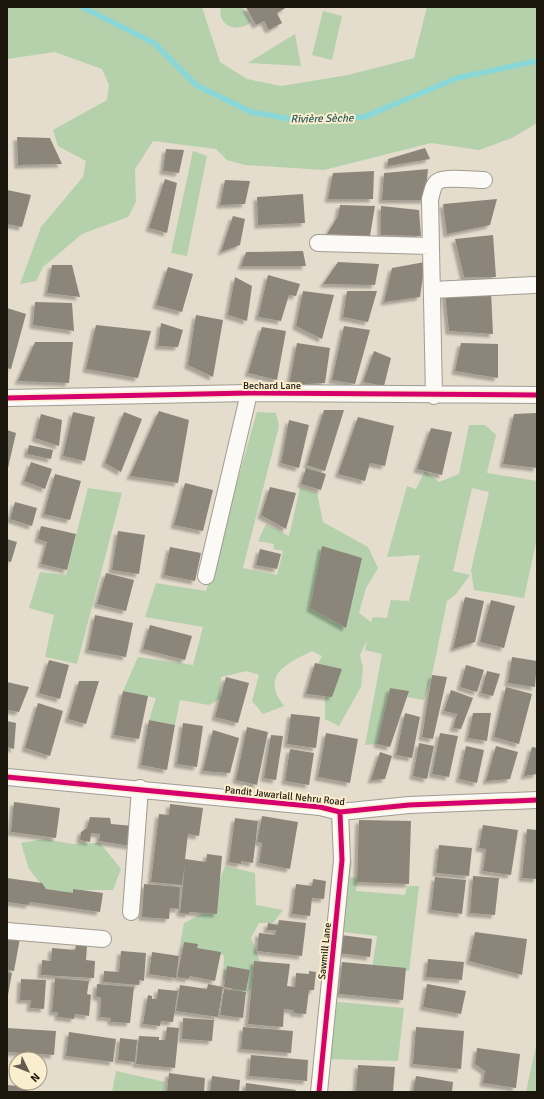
<svg xmlns="http://www.w3.org/2000/svg" width="544" height="1099" viewBox="0 0 544 1099" font-family="Signika,sans-serif">
<style>
.green{fill:#b4d1ac}
.lines{fill:none;stroke-linecap:round;stroke-linejoin:round}
.stream{stroke:#89d7d7;stroke-width:5.5}
.building{fill:#8c867a;filter:url(#shadow)}
.street-casing{stroke:#a29c90;stroke-width:18}
.street{stroke:#fbfaf7;stroke-width:16}
.cycleway-casing{stroke:#fbeecf;stroke-width:8}
.cycleway{stroke:#d6006c;stroke-width:5}
.labels{text-anchor:middle;stroke-width:4;stroke-linejoin:round;paint-order:stroke}
.street-label{font-size:10px;fill:#1c170c;stroke:#fbeecf}
.water-label{font-size:11px;font-style:italic;fill:#27595b;stroke:#fbeecf}
</style>
<defs>
<filter id="shadow"><feDropShadow dx="-3.5" dy="3.5" stdDeviation="1" flood-color="#0004"/></filter>
</defs>
<rect width="100%" height="100%" fill="#e4dccc"/>
<path class="green" d="M7,7h195l18,55 27,17 34,7 67,-11 66,-17 13,-51h110v116l-25,15 -33,12 -48,-7 -107,27 -79,-5 -18,-5 -11,-11 -63,-8 -18,28 1,33 -8,15 -46,17 -39,33 -7,14 -16,3 21,-57 42,-50 3,-16 -28,-15 -5,-16 54,-30 2,-15 -7,-16 -47,-17 -48,7z
M221,7h21l9,15c-13,12 -35,4 -30,-15z
M323,11l19,5 -10,44 -20,-5z
M295,34l6,32 -53,-3z
M193,151l14,5 -20,100 -16,-3z
M257,412l19,1 3,13 -36,142 34,7 6,-24 -10,-2 1,-5 -16,-3 8,-17 23,12 11,-48 17,5 6,29 45,25 10,21 -12,20 -7,25 12,9 2,-5 14,1 4,-18 18,1 11,-46 -33,2 20,-71 9,3 9,-18 14,11 20,-8 10,-49h16l11,10 -9,38 50,8v57l-13,60 -50,-8 -3,-20 18,-78 -17,-4 -19,83 17,4 -14,19 -9,7 -15,74 -8,25 -17,-3 1,-6 -18,-3 -13,56 -12,1 17,-91 -17,-4 2,-10 -7,15 3,13 -2,19 -22,39 -14,-7v-23l-14,-20 11,-20 -10,-5c-15,8 -44,18 -36,41 1,5 5,9 8,14l-21,8 -11,-13 7,-26 -12,-4 -26,6 -1,22 -11,6 -29,-5 -5,25 -26,-5 7,-22 -33,-7 15,-34 55,8 10,-38 -58,-10 11,-34 50,8z
M88,488l34,5 -45,171 -32,-7 9,-42 -25,-7 11,-36 26,3z
M45,839l27,5 28,-1 21,26 -8,21h-25l-37,7 -22,-28 -8,-26z
M342,860l10,1 -2,16 7,1 -1,13 49,4 2,-9h12l-10,85 -37,-2 5,-33 -42,-5z
M225,866l30,7 1,32 27,5 -10,13h-14l-8,15 13,34 -22,27 -19,-19 1,-25 -44,-10 4,-22 25,-13z
M328,1001l76,7 -6,53 -76,-2z
M537,1041v51h-11z
M116,1071l49,11 -1,10h-52z"/>
<g class="lines">
<path class="stream" d="M82,7l72,36 42,42 55,27 45,8 68,-3 93,-39 80,-17"/>
</g>
<path class="building" d="M246,7h41l-10,6 5,10 -13,7 -5,-9 -8,4z
M17,137l33,1 12,26 -44,1z
M425,148l5,11 -42,7v-7z
M166,149l18,1 -5,23 -16,-2z
M428,169l-3,31h-43l2,-27z
M374,171l-1,28h-45l5,-26z
M165,179l12,4 -10,50 -18,-5z
M225,180l25,1 -5,23 -25,1z
M7,190l24,5 -9,32 -15,-3z
M303,194l2,29 -47,2 -1,-28z
M497,199l-7,26 -43,9 -4,-30z
M340,205l35,1 -5,30 -43,-2 11,-18z
M381,206l38,4 2,26 -40,-1z
M233,216l12,3 -5,26 -19,7z
M493,235l3,42h-32l-9,-38z
M303,251l3,15h-65l5,-14z
M338,262l41,2 -4,21 -52,-1z
M425,262l-5,35 -36,5 8,-34z
M52,265h20l8,32 -33,-4z
M168,267l25,7 -11,38 -26,-7z
M268,275l32,9 -4,12 -7,-1 -8,26 -23,-4z
M235,277l17,9 -5,35 -19,-6z
M303,291l31,4 -12,44 -26,-13z
M347,291h30l-9,31 -25,-5z
M491,291l2,43 -44,-3 -4,-37z
M35,302l37,1 2,28 -41,-6z
M7,308l19,6 -15,55 -4,-1z
M196,315l27,5 -10,57 -25,-12z
M161,323l22,7 -5,17 -20,-1z
M96,325l55,6 -13,47 -52,-9z
M344,326l26,4 -15,54 -23,-4z
M262,327l24,4 -9,49 -29,-7z
M35,342h38l-4,41 -51,-2z
M297,343l33,5 -5,35 -36,2z
M461,343l37,1v34l-43,-7z
M374,351l17,7 -7,28 -21,-4z
M324,410h20l-19,61 -18,-6z
M159,411l30,9 -11,63 -48,-7z
M73,412l22,5 -10,44 -22,-5z
M124,412l18,7 -21,53 -16,-9z
M537,413v55l-34,-4 11,-50z
M41,414l21,6 -3,26 -24,-8z
M358,417l36,9 -9,40 -15,-3 -5,18 -27,-7z
M289,420l20,5 -10,43 -18,-5z
M431,428l21,4 -10,43 -25,-6z
M7,430l9,3 -8,35h-1z
M29,445l24,5 -2,9 -24,-5z
M31,462l21,7 -7,20 -21,-8z
M306,468l20,6 -5,16 -20,-6z
M55,474l26,7 -11,39 -26,-6z
M185,483l28,7 -10,41 -29,-6z
M270,487l26,6 -10,36 -25,-14z
M15,502l22,6 -5,18 -22,-7z
M41,526l35,8 -9,36 -26,-6 6,-22 -9,-3z
M118,531l27,4 -6,39 -27,-4z
M7,539l10,3 -6,20 -4,-1z
M322,546l40,12 -16,70 -36,-20z
M170,547l31,6 -6,28 -31,-6z
M260,549l21,5 -4,15 -21,-4z
M106,573l28,7 -8,31 -29,-7z
M465,597l19,4 -9,41 -22,7z
M491,600l24,6 -11,42 -24,-6z
M95,615l38,8 -7,34 -38,-7z
M150,625l42,11 -7,24 -42,-11z
M512,657l25,4 -2,26 -27,-4z
M49,660l20,5 -9,34 -21,-6z
M315,663l27,6 -10,28 -26,-3z
M466,665l18,5 -7,22 -17,-5z
M487,671l13,3 -7,22 -12,-3z
M432,675l15,2 -14,62 -11,-2z
M226,677l23,6 -11,40 -23,-6z
M79,681h20l-13,43 -18,-5z
M7,682l22,5 -10,25 -12,-2z
M506,687l26,7 -13,50 -25,-7z
M390,688l19,3 -19,56 -13,-3z
M451,690l22,8 -12,31 -8,-1 4,-14 -13,-3z
M123,691l25,5 -9,43 -25,-4z
M38,703l25,8 -13,45 -25,-8z
M405,713l15,4 -8,41 -16,-3z
M473,713h18l-4,28 -19,-3z
M291,714l29,3 -4,31 -29,-4z
M149,720l26,5 -8,45 -26,-5z
M7,721l9,2 -2,26 -7,-2z
M183,723l20,3 -6,41 -20,-3z
M247,727l21,5 -11,53 -21,-5z
M213,730l26,8 -9,35 -27,-2z
M326,733l32,6 -8,44 -32,-6z
M440,733l18,3 -9,41 -17,-3z
M271,735l12,1 -7,44 -12,-2z
M419,743l15,3 -7,33 -14,-3z
M466,746l18,4 -7,33 -18,-4z
M496,746l22,6 -8,27 -24,2z
M532,747l5,1v26l-13,2z
M290,749l24,4 -5,32 -24,-4z
M380,752l12,4 -7,23 -14,1z
M14,802l46,6 -4,30 -45,-6z
M170,804l33,4 -4,28 -11,-2 -3,25 21,3 1,-8 15,2 -5,58 -28,-2v2l-9,-1 5,-49 -3,21 -31,-3 8,-68 10,1z
M262,816l36,6 -8,47 -31,-6 3,-20 -5,-1z
M90,817l20,1 1,6 23,2 -3,20 -32,-5 1,-7 -9,-1 -1,9 -10,-2 1,-8 6,-4z
M235,818l23,3 -5,42 -12,-2v3l-12,-2z
M359,820l52,1 -2,63 -52,-2z
M483,825l35,5 -7,45 -28,-4 3,-22 -7,-1z
M527,829l10,1v49l-15,-1z
M439,845l33,3 -3,28 -33,-3z
M473,876l26,2 -4,37 -25,-2z
M435,877l31,3 -4,34 -31,-4z
M7,878l35,5 4,6 27,4v-4l30,4 -3,19 -70,-10 -1,3 -22,-3z
M313,879l13,2 -2,18 -12,-1 -2,18 -18,-2 4,-30 16,2z
M144,884l36,3 -1,22 -9,-1 -1,11 -27,-2z
M279,920l27,3 -4,33 -45,-5 2,-18 16,2 1,-5h-9l1,-7 10,2z
M475,932l52,7 -5,36 -53,-14z
M341,935l31,4 -2,18 -31,-4z
M7,936l13,2 -6,33 -7,-1z
M184,942l14,2 -1,4 24,4 -6,29 -25,-5 -2,3 -11,-2z
M76,945l11,1 -1,14 9,1 -1,17 -53,-3 1,-15 9,1 1,-13 23,2z
M121,951l25,2 -2,28 -5,-1v5l-36,-3 1,-11 15,1z
M152,952l27,4 -3,22 -27,-4z
M428,959l36,3 -2,18 -36,-3z
M254,961l36,3 -3,22 8,1 1,-14 13,1v-3l7,1 -2,18h-5l-3,24 -12,-1 -1,-3 -9,-1 -1,18 -35,-3z
M342,962l64,6 -3,32 -64,-6z
M227,966l23,4 -4,21 -22,-4z
M7,972l5,1 -4,22h-1z
M55,978l34,3 -2,13 4,1 -2,21 -14,-2 -1,5 -16,-2v-5h-6z
M21,979l25,1 -2,29 -14,-1 1,-8h-11z
M97,984l37,3 -4,36 -19,-1v-4l-11,-1 1,-19 -5,-2z
M208,984l15,3 -5,30 -42,-6 4,-26 27,4z
M427,984l39,7 -5,23 -38,-7z
M158,989l20,2 -5,31 -12,-1 -1,5 -17,-2 5,-29 4,1v3h5z
M224,989l22,3 -3,26 -23,-3z
M183,1018l31,2 -2,21 -30,-2z
M167,1027l12,1 -4,40 -39,-4 3,-28 20,1v3h6z
M243,1027l50,4 -2,22 -50,-4z
M416,1027l48,4 -3,38 -48,-5z
M7,1028l49,3 -2,24 -47,-3z
M69,1032l47,7 -3,23 -47,-6z
M120,1038l17,2 -2,22 -17,-2z
M477,1048l43,6 -4,34 -33,-5 2,-12 -10,-7z
M251,1055l57,5 -1,21 -58,-5z
M358,1065l37,2 -2,25h-37z
M169,1073l36,5 -1,14h-37z
M212,1076l28,4 -1,12h-29z
M416,1076l37,6 -1,10h-39z
M246,1083l50,7 -1,2h-50z
M7,1085l22,2 -1,5h-21z"/>
<g class="lines">
<g class="street-casing">
<path id="street" d="M318,243l113,3
M432,290l102,-5
M434,396l-4,-197c2,-5 2,-13 7,-17 7,-6 37,-2 47,-2
M7,398l242,-5 288,2
M206,576l43,-183
M7,777l313,30 20,5 69,-7 128,-5
M131,912l9,-124
M7,931l96,8
M319,1092l23,-232 -2,-48"/>
</g>
<use href="#street" class="street"/>
<g class="cycleway-casing">
<path id="cycleway" d="M7,398l242,-5 288,2
M7,777l313,30 20,5 69,-7 128,-5
M319,1092l23,-232 -2,-48"/>
</g>
<use href="#cycleway" class="cycleway"/>
</g>
<g class="labels">
<g class="street-label">
<text x="272" y="389">Bechard Lane</text>
<text transform="translate(285 795) rotate(6)" y="4">Pandit Jawarlall Nehru Road</text>
<text transform="translate(324 951) rotate(-84)" y="4">Sawmill Lane</text>
</g>
<g class="water-label">
<text transform="translate(322 118) rotate(-1)" y="4">Rivière Sèche</text>
</g>
</g>
<rect width="544" height="1099" fill="none" stroke="#1c170c" stroke-width="16"/>
<g transform="translate(28 1071) rotate(133)"><circle r="19" fill="#fbeecf" stroke="#a29881"/>
<path d="M0-3L7 15L0 10L-7 15Z" fill="#625c4f"/>
<text y="-6" font-size="11" font-weight="bold" text-anchor="middle" fill="#1c170c">N</text>
</g>
</svg>
